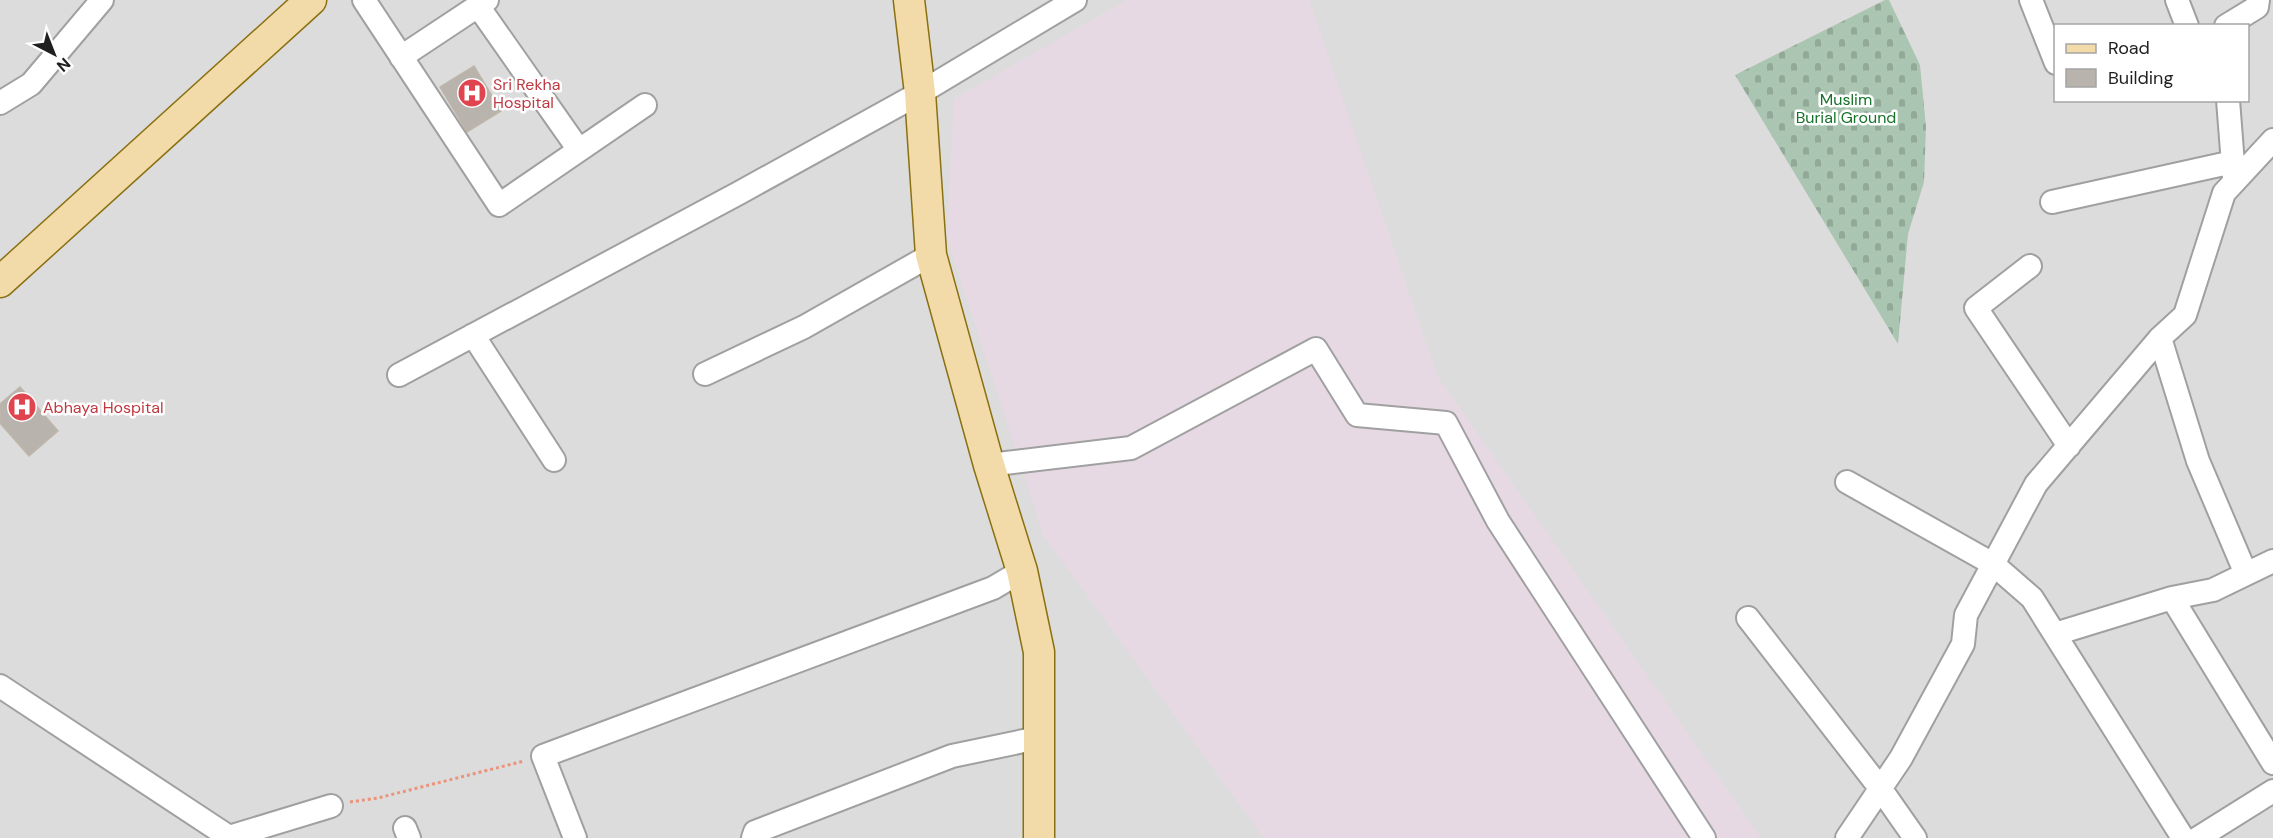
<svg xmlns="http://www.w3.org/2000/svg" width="2273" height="838" viewBox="0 0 2273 838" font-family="'DM Sans',sans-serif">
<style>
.residential{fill:#dddcdc;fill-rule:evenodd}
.industrial{fill:#e7d9e3}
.cemetery{fill:url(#cemetery-stones)}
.building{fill:#b8b3ac;stroke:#bfb6aa;stroke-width:1.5}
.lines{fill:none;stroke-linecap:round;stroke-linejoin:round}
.minor-casing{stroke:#a0a0a0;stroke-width:26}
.major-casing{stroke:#8a7010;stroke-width:33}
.path{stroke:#eb937b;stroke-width:3;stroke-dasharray:3 3;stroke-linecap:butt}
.minor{stroke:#fff;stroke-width:22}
.major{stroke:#f2dba8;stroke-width:30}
.labels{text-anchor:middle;stroke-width:5;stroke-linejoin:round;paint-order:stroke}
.health-label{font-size:16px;fill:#be3a42;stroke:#fff;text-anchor:start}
.park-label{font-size:16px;fill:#17722a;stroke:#fff}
</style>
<defs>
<pattern id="cemetery-stones" width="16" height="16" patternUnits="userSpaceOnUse" patternTransform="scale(1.5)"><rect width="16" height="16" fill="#aac5b1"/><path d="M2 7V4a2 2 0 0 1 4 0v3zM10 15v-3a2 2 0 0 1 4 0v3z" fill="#92a998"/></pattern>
</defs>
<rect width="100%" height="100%" fill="#efede6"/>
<path class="residential" d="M0,0h2273v838h-2273zM2056,26h192v74h-192z"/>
<path class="industrial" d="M1127,0h182l128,376 324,462h-497l-220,-302 -97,-298 7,-139z"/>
<path class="cemetery" d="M1885,0h4l31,65 6,62 -2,55 -16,52 -10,110 -163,-269z"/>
<path class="building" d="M474,66l27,45 -34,21 -27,-45z
M20,387l38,44 -29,25 -29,-33v-19z"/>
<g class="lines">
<g class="minor-casing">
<path id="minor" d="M364,0l135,205 146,-100
M2031,0l25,63
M2177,0l10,26
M478,6l101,144
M2226,26l31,-19 1,-7
M401,57l86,-57
M2228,100l6,77
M0,103l31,-19 71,-84
M2052,202l181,-40
M2030,266l-54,42 93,138
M473,335l81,125
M2160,338l38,123 48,113
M705,374l99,-47 127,-72
M399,375l340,-182 181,-100 155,-93
M989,465l142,-17 185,-99 41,66 89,8 52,98 206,317
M1847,482l146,82 39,34 151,240
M2273,561l-60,29 -41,8 101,165
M1748,618l132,170 35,50
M2055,634l117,-36
M0,686l229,151 102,-31
M405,828l4,10
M575,838l-32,-82 450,-168 29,-17
M753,838l2,-6 197,-76 86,-18
M1847,838l54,-80 62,-114 3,-29 70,-131 124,-146 25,-23 39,-122 49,-53
M2198,838l75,-47"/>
</g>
<g class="major-casing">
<path id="major" d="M909,0l11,93 11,162 58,210 33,106 17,81v186
M0,282l311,-282"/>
</g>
<path class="path" d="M350,802l28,-4 146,-37"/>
<use href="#minor" class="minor"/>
<use href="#major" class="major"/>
</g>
<defs>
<g id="hospital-disc" transform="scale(1.5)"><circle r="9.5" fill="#e0444e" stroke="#fff"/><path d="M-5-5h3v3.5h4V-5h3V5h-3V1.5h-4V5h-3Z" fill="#fff"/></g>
</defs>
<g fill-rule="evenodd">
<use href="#hospital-disc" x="472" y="93"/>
<use href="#hospital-disc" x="22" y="407"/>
</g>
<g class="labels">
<g class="health-label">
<text x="493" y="90">Sri Rekha<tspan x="493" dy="18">Hospital</tspan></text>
<text x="43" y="413">Abhaya Hospital</text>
</g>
<g class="park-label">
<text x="1846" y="105">Muslim<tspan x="1846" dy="18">Burial Ground</tspan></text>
</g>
</g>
<rect x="2054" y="24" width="195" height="78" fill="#ffffff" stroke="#a5a5a5" stroke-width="1.5"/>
<rect x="2066" y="44" width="30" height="9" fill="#f2dba8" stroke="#a5a5a5" stroke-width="1.5"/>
<text x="2108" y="54" font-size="18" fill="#1f1f1f">Road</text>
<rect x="2066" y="69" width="30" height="18" fill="#b8b3ac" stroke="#a5a5a5" stroke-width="1.5"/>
<text x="2108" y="84" font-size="18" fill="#1f1f1f">Building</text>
<g transform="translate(54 54) rotate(138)" stroke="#ffffff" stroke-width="4.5" paint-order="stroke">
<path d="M0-4.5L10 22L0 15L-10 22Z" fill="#1f1f1f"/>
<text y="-9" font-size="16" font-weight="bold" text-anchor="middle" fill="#1f1f1f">N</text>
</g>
</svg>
